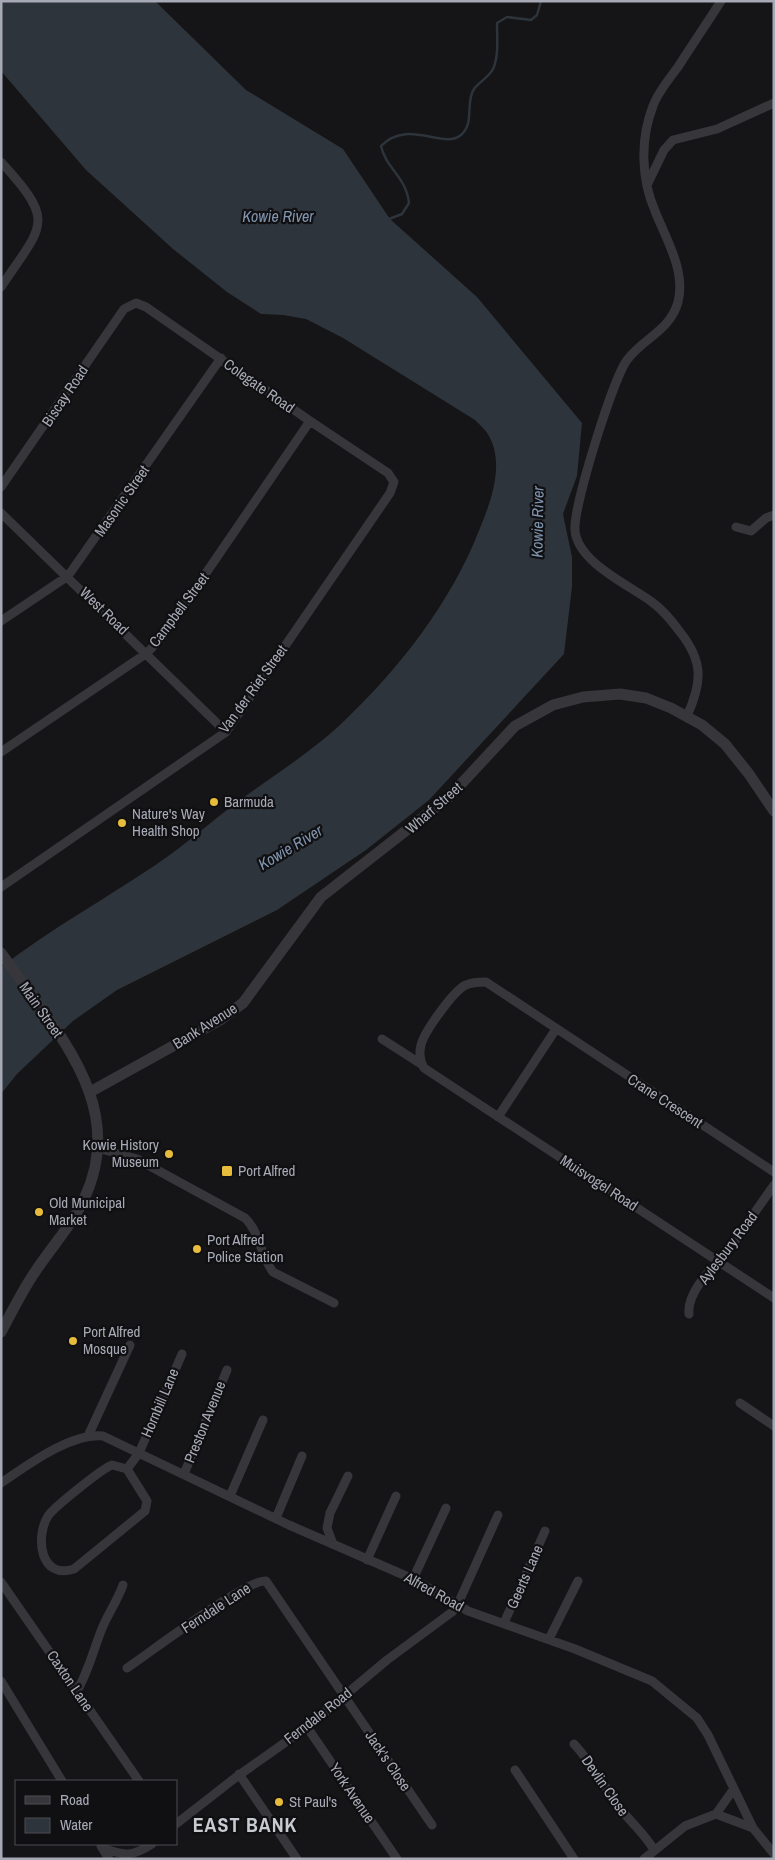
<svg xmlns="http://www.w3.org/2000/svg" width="775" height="1860" viewBox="0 0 775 1860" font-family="'Archivo Narrow',sans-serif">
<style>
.water{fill:#2d343b}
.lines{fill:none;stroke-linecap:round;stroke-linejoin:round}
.stream{stroke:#2d343b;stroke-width:2.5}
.minor{stroke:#36363b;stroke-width:9}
.tertiary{stroke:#36363b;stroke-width:11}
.poi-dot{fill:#e8bc3b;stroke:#100f11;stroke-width:2}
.labels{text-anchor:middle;stroke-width:4.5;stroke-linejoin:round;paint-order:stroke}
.street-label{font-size:15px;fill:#a7aab6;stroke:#100f11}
.poi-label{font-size:15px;fill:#a7aab6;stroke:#100f11;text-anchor:start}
.water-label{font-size:16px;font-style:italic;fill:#8095af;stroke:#100f11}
.district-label{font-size:20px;font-weight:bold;letter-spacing:1px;fill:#c8cad2;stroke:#100f11}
</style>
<rect width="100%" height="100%" fill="#151416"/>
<path class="water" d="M1,1h154l91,89 97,59 47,70 87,78 105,126 -5,53 -14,38 9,43v30l-8,67 -135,146 -63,50 -89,60 -160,80 -44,31 -56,53 -16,20v-127c50,-38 102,-67 153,-101 33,-22 62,-49 93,-71 32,-23 65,-44 94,-71 58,-55 110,-121 139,-196 11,-27 24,-62 10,-90 -3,-7 -10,-13 -15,-18l-132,-82 -37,-19 -23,-4 -22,-1 -34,-22 -54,-43 -87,-79 -85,-99z"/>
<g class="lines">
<path class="stream" d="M389,219l13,-5 7,-11c-3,-27 -23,-34 -28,-57 27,-28 62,4 80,-11 14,-12 4,-33 13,-46 5,-7 15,-12 19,-20 6,-13 4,-31 4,-46l10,-6 24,3 6,-5 4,-14"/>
<path class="minor" d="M1,162c56,61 42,62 0,125
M647,185l17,-35 9,-10 44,-11 57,-26
M1,487l123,-178 12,-6 10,4 164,114 78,52 6,9 -4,11 -164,239 -225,155
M1,513l225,219
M736,527l15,4 15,-13 8,-3
M1,621l67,-45 153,-218
M687,716c15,-33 17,-54 -7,-84 -8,-11 -17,-22 -28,-30 -23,-17 -75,-40 -77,-72 -2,-23 38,-151 52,-170 16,-22 43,-29 51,-58 8,-31 -12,-63 -23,-91 -14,-32 -15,-72 -2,-105 5,-14 16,-27 25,-39 14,-22 29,-44 43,-66
M1,752l146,-99 16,-17 147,-215
M382,1039l39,25
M498,1117l58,-88
M98,1148l39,11 108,59c15,14 15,37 28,54l61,31
M774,1172l-288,-190c-7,0 -14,0 -20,3 -12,5 -42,47 -45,60 -2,8 -1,16 3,23l350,230
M689,1314c-2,-18 17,-42 31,-52l54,-77
M740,1403l34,23
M88,1436l42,-91
M112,1465l15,4 20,32 -2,10 -71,58c-34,11 -39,-32 -26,-53 6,-9 55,-48 64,-51z
M127,1469l12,-16 43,-99
M184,1474l43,-104
M1,1483c27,-18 69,-50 102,-47l186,89 124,54 55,32 107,38 77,32 45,37 11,17 45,93 21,26
M230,1496l33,-76
M276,1518l26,-62
M333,1544l-6,-16 3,-15 18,-37
M367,1560l29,-64
M413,1579l33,-71
M1,1582l138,199
M504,1623l41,-92
M549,1639l29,-58
M127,1668c21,-14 121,-90 139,-87l166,244
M1,1681l61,100
M77,1691c11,-19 16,-39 24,-60 6,-16 16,-29 22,-46
M307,1727l90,132
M574,1744c19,20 30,43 46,64 11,15 25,26 34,42
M515,1770l59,89
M239,1774l58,85
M716,1814l37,14
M176,1824l59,-46 72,-51 80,-67 65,-48 5,-6 41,-91
M101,1846l8,13
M102,1848c23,8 30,9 50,-4
M644,1859l41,-33 31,-12 17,-24"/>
<path class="tertiary" d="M1,953c56,80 136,159 75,261 -12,20 -28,38 -41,58 -13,19 -23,40 -34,60
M90,1092l130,-72 23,-17 78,-106 128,-100 66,-71 38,-21 30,-8 37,-3 26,4 25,10 31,17 23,19 24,30 25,37"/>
</g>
<g class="poi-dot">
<circle cx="214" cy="802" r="5"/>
<circle cx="122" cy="823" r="5"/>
<circle cx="169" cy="1154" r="5"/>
<rect x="221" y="1165" width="12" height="12" rx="2.5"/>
<circle cx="39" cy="1212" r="5"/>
<circle cx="197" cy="1249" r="5"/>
<circle cx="73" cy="1341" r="5"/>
<circle cx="279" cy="1802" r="5"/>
</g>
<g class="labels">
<g class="street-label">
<text transform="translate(259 386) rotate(35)" y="5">Colegate Road</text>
<text transform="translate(65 396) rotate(-56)" y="5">Biscay Road</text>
<text transform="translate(122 501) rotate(-55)" y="5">Masonic Street</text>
<text transform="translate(179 610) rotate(-53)" y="5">Campbell Street</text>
<text transform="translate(104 611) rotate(44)" y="5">West Road</text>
<text transform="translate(253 689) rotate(-54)" y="5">Van der Riet Street</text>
<text transform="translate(434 808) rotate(-41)" y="5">Wharf Street</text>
<text transform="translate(41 1010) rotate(55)" y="5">Main Street</text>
<text transform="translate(205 1026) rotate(-32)" y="5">Bank Avenue</text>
<text transform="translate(665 1101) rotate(33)" y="5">Crane Crescent</text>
<text transform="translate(599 1183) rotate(33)" y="5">Muisvogel Road</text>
<text transform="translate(728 1248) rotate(-53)" y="5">Aylesbury Road</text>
<text transform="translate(160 1403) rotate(-67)" y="5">Hornbill Lane</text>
<text transform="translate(205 1422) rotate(-68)" y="5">Preston Avenue</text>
<text transform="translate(525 1577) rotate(-66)" y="5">Geerts Lane</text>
<text transform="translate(434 1592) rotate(29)" y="5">Alfred Road</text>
<text transform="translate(216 1608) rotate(-33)" y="5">Ferndale Lane</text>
<text transform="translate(70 1681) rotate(56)" y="5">Caxton Lane</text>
<text transform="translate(318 1716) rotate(-38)" y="5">Ferndale Road</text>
<text transform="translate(388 1761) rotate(56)" y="5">Jack's Close</text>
<text transform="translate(605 1786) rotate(55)" y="5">Devlin Close</text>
<text transform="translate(352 1793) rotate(56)" y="5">York Avenue</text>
</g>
<g class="poi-label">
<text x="224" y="807">Barmuda</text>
<text x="132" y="819">Nature's Way<tspan x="132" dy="17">Health Shop</tspan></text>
<text x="159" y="1150" text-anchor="end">Kowie History<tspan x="159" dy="17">Museum</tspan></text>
<text x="238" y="1176">Port Alfred</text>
<text x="49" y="1208">Old Municipal<tspan x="49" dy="17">Market</tspan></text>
<text x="207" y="1245">Port Alfred<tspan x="207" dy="17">Police Station</tspan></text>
<text x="83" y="1337">Port Alfred<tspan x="83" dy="17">Mosque</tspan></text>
<text x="289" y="1807">St Paul's</text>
</g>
<g class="water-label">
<text x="278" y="222">Kowie River</text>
<text transform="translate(537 522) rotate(-89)" y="6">Kowie River</text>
<text transform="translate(290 847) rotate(-31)" y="6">Kowie River</text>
</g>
<g class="district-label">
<text x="245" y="1832">EAST BANK</text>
</g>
</g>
<rect width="775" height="1860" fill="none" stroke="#a7aab6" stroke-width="5"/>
<rect x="15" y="1780" width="162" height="65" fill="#100f11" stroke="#4c4d53"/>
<rect x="25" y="1796" width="25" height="8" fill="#36363b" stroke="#4c4d53"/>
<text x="60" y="1805" font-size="15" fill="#a7aab6">Road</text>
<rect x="25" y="1818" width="25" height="15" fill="#2d343b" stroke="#4c4d53"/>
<text x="60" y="1830" font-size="15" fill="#a7aab6">Water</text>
</svg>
